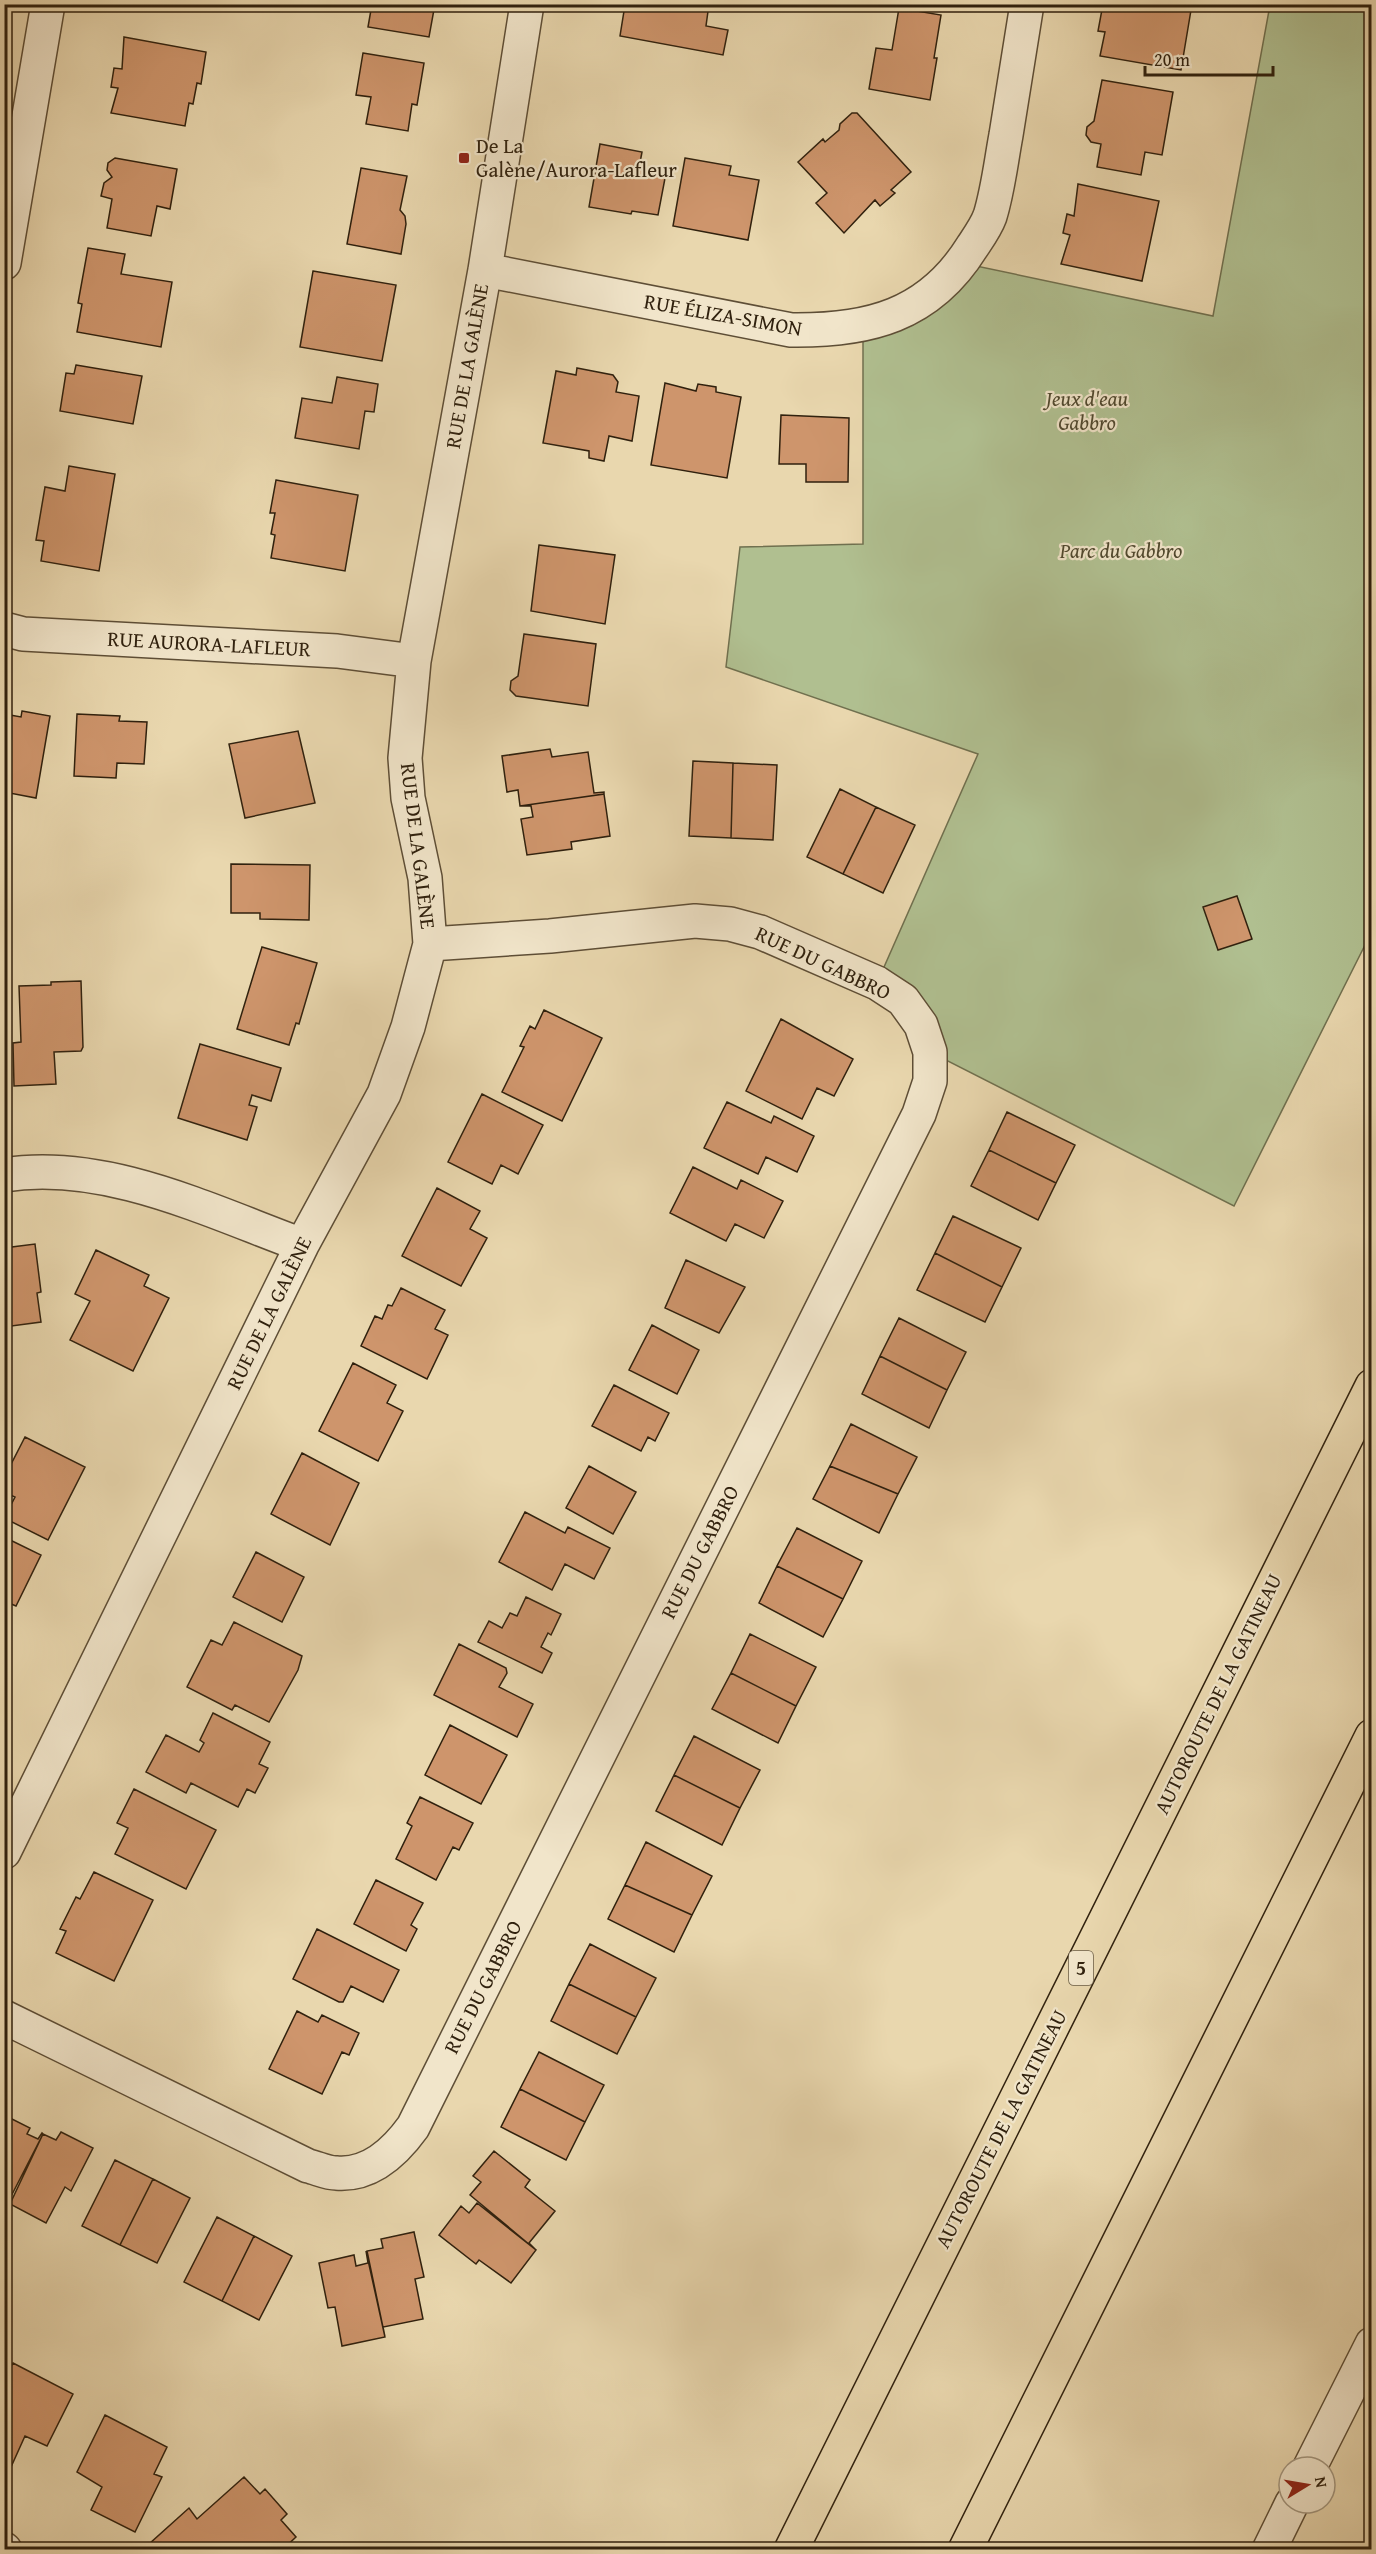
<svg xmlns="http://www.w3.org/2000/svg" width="1376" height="2554" viewBox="0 0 1376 2554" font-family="'Gentium Book Plus',serif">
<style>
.green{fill:#b0bf90;stroke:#70704f;stroke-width:1.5}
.building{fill:#ce956c;stroke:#30210e;stroke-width:1.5}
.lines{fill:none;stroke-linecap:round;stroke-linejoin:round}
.street-casing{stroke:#5e4e36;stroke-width:36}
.highway-casing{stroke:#30210e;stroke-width:36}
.street{stroke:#f1e5ca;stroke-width:33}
.highway{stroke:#e9d7ae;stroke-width:33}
.poi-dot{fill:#8f2418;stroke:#f1e5ca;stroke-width:2}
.labels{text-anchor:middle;stroke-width:4.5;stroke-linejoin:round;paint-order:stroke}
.shield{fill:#f1e5ca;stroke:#6a5c46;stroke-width:1.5}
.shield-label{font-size:20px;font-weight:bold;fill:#30210e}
.poi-label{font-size:21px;fill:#30210e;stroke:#f1e5ca;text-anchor:start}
.street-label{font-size:21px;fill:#30210e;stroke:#f1e5ca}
.park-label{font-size:21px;font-style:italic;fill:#50482e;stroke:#f1e5ca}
</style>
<rect width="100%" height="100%" fill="#e9d7ae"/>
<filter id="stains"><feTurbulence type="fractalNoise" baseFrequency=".00333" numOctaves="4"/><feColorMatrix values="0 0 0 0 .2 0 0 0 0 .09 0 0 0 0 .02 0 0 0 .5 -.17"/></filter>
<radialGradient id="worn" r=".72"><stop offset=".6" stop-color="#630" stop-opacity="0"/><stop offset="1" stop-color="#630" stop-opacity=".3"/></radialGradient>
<path class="green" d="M1270,5h101v928l-137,273 -304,-154 -53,-69 101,-229 -252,-87 14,-120 123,-3v-219l99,-62 251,53z"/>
<path class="building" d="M372,4h63l-6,33 -61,-10z
M619,4h90l-3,22 22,4 -5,25 -103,-19 4,-25 -5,-1z
M1103,4h89l-11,66 -81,-14 5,-24 -7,-1z
M899,8l42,7 -7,43h3l-7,42 -61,-11 7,-41 16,2z
M124,37l82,15 -5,32 -4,-1 -4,21 -4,-1 -4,23 -74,-13 7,-25 -7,-1 3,-19 8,1z
M363,53l61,10 -7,42 -5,-1 -4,27 -42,-7 5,-27 -15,-2z
M1102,80l71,12 -11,63 -17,-3 -4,23 -44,-8 4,-23 -10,-2 -5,-7 1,-8 7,-6z
M852,113h5l54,59 -20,18 4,3 -15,13 -5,-6 -31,33 -28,-30 11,-10 -29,-31 25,-23 2,3 14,-12 1,-6z
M600,144l42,8 -3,16 27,5 -8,42 -26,-4 -1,3 -42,-7z
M115,158l62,11 -7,40 -13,-3 -6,30 -44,-8 5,-29 -11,-3 3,-13 8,-6 -5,-7 1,-7z
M685,158l46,8 -2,9 30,5 -11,60 -75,-14z
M361,168l46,8 -7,34 5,6 1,8 -5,30 -54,-10z
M1078,184l81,17 -17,80 -81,-17 9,-29 -7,-2 4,-19 7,2z
M88,248l37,6 -4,20 51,8 -11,65 -84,-15 5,-28 -4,-1z
M313,271l83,14 -14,76 -82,-14z
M76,365l66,11 -9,48 -73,-13 6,-38 8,1z
M577,368l36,7 5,7 -2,10 23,4 -7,45 -23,-5 -5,25 -15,-3v-7l-46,-8 13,-72 20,4z
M337,377l41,7 -4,28 -9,-1 -6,38 -64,-11 7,-40 30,5z
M665,383l31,8 2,-7 18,3v5l25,5 -14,81 -76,-13z
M781,415l68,3 -1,64h-42v-18h-27z
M69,466l46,8 -16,97 -58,-10 3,-20 -8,-1 9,-53 20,4z
M276,480l82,15 -13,76 -74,-13 4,-23 -4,-1 4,-21h-5z
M539,545l76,10 -10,69 -74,-13z
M524,634l72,10 -8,62 -72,-10 -6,-6 1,-9 7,-5z
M22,711l28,5 -14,82 -32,-6v-78l17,3z
M77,714l43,2 -1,5 28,1 -3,42 -27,-1 -1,15 -42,-2z
M298,731l17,72 -70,15 -16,-74z
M550,749l2,8 36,-5 6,41 10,-1v2l-84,12 -2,-16 -11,2 -5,-36z
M693,761l40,2 -2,75 -42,-2z
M733,763l44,2 -4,75 -42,-2z
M840,789l36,18 -33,67 -36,-17z
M604,794l6,42 -39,6 1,7 -45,6 -6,-36 12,-2 -2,-11h-11z
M876,807l39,18 -32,68 -40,-19z
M231,864l79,1 -1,55 -49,-1v-6h-29z
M1237,896l15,43 -34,11 -15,-43z
M262,947l55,16 -18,61 -3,-1 -7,22 -52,-16z
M81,981l2,66 -2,4 -27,1 2,32 -42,2 -1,-43 8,-1 -2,-56 32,-1v-3z
M544,1010l58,28 -40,83 -60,-29 22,-45 -4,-1 10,-20 5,3z
M781,1019l72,40 -19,37 -17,-8 -15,31 -56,-28z
M200,1044l81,24 -10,33 -19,-6 -3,10 8,2 -10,33 -69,-22z
M482,1094l61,31 -25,49 -17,-9 -9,19 -44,-22z
M727,1102l44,21 3,-7 40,20 -17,36 -31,-15 -8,17 -54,-26z
M1007,1112l68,33 -19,38 -67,-33z
M989,1150l67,33 -18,37 -67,-34z
M693,1167l44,22 4,-9 42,21 -19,37 -29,-14 -9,17 -56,-28z
M437,1188l43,23 -10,18 17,9 -26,48 -59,-30z
M953,1216l68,32 -19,39 -67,-34z
M35,1244l6,48 -4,1 4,29 -37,5v-79z
M96,1250l53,25 -5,11 25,12 -36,73 -63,-31 20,-39 -15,-7z
M935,1253l67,34 -17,35 -68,-32z
M686,1260l59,27 -26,46 -54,-25z
M401,1288l44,22 -10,19 13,6 -21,44 -66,-33 14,-30 7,3 6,-14 4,1z
M899,1318l67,34 -19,38 -67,-34z
M652,1325l47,25 -22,44 -48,-24z
M880,1356l67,34 -18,38 -67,-34z
M353,1363l43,22 -9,18 16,8 -25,50 -59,-30z
M614,1385l55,28 -14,28 -7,-4 -7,14 -49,-25z
M851,1424l66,33 -19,37 -68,-28z
M25,1437l60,30 -37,73 -44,-22 11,-21 -11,-5v-14z
M302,1453l57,30 -29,62 -59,-31z
M589,1466l47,26 -23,42 -47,-26z
M830,1466l68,28 -19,39 -66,-34z
M525,1512l40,21 3,-6 42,21 -16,31 -29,-15 -13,26 -53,-28z
M797,1528l65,33 -19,38 -66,-33z
M4,1537l37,18 -25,51 -12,-5z
M256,1552l48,25 -22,45 -49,-25z
M777,1566l66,33 -20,38 -64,-34z
M526,1597l35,17 -10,21 -3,-2 -7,14 11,6 -10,20 -64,-31 11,-21 13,7 8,-15 7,3z
M234,1622l68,34 -4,14 -29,52 -34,-17 -3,5 -45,-23 24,-47 11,5z
M750,1634l66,33 -20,39 -65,-33z
M459,1644l47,24 1,5 -8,14 34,17 -16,33 -83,-42z
M731,1673l65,33 -18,37 -66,-34z
M213,1713l57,29 -11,22 9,4 -13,25 -8,-4 -9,18 -47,-24 -5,10 -40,-21 20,-37 33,17 5,-9 -4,-3z
M450,1725l57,30 -26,49 -56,-29z
M694,1736l66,34 -20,38 -66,-33z
M674,1775l66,33 -18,37 -66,-34z
M134,1789l82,41 -30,59 -71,-35 13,-26 -11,-5z
M420,1797l53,26 -14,27 -6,-3 -17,33 -40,-21 16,-33 -5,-3z
M646,1842l66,34 -20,39 -67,-30z
M94,1872l59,28 -39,81 -58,-28 10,-22 -6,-2 16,-32 4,2z
M376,1880l47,23 -12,22 6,4 -11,22 -52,-27z
M625,1885l67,30 -18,37 -66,-33z
M317,1929l82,41 -16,32 -32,-16 -8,16h-4l-46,-23z
M590,1944l66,34 -20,39 -67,-33z
M569,1984l67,33 -19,37 -66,-33z
M297,2011l21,11 4,-7 37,18 -10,22 -7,-3 -20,42 -53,-25z
M539,2052l65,33 -19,37 -65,-33z
M520,2089l65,33 -19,38 -65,-33z
M4,2115l26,13 -3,6 11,5 4,-6 1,1 -39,76z
M61,2132l32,16 -22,43 -6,-4 -19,36 -36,-19 33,-70 13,6z
M494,2151l36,29 -5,7 30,24 -26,32 7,7 -66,-55 11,-13 -8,-6z
M115,2160l38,19 -33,66 -38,-19z
M153,2179l37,19 -33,65 -37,-18z
M477,2203l59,47 -25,33 -32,-23 -3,4 -37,-29 22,-29 8,7z
M217,2217l37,19 -32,65 -38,-19z
M414,2232l10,45 -9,2 8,40 -40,8 2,10 -18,-86 16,-3 -2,-9z
M254,2236l38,20 -33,64 -37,-19z
M366,2251l19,86 -43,9 -7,-39 -7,1 -9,-45 35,-8 2,11 12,-3z
M13,2363l60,31 -26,52 -22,-10 -14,31 -7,-3v-84z
M105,2415l62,32 -13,27 8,3 -27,55 -44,-22 11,-23 -25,-15z
M244,2477l16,17 5,-5 22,25 -6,6 15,17 -14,13h-128l-5,-6 40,-36 8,11z"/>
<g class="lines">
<g class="street-casing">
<path id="street" d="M4,263l44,-259
M485,270l306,60c77,1 138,-14 181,-83 6,-9 14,-20 18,-31 8,-26 11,-54 16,-81 7,-43 14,-87 21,-131
M4,629l19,5 314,17 77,10
M4,1175c101,-16 205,36 298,70
M4,1852l298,-607 82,-151 24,-67 22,-83 -5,-66 -17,-80 -3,-40 9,-97 71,-391 42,-266
M4,2017l304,149c9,2 19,7 28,7 34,3 59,-21 77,-46l506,-1013 11,-33v-29l-9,-27 -18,-25 -26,-17 -117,-51 -30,-8 -35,-3 -145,15 -120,8
M1310,2467l62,-123
M4,2549l1,1
M1269,2550l23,-47"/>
</g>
<g class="highway-casing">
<path id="highway" d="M791,2550l581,-1164
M965,2550l407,-814"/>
</g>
<use href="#street" class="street"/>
<use href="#highway" class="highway"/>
</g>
<rect class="poi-dot" x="458" y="152" width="12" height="12" rx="3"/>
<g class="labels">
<rect class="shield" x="1069" y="1951" width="24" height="34" rx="4.5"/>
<g class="shield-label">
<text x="1081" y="1975">5</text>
</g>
<g class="poi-label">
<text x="476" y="153">De La<tspan x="476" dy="24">Galène/Aurora-Lafleur</tspan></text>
</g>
<g class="street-label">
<text transform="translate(723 315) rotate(10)" y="7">RUE ÉLIZA-SIMON</text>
<text transform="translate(467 366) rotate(-80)" y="7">RUE DE LA GALÈNE</text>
<text transform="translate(209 644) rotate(3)" y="7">RUE AURORA-LAFLEUR</text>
<text transform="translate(418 846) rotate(83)" y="7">RUE DE LA GALÈNE</text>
<text transform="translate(823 963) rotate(25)" y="7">RUE DU GABBRO</text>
<text transform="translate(269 1313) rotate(-64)" y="7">RUE DE LA GALÈNE</text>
<text transform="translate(700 1552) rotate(-63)" y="7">RUE DU GABBRO</text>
<text transform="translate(1218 1694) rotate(-64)" y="7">AUTOROUTE DE LA GATINEAU</text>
<text transform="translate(483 1987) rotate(-63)" y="7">RUE DU GABBRO</text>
<text transform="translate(1001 2129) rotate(-63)" y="7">AUTOROUTE DE LA GATINEAU</text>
</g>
<g class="park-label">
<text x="1087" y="406">Jeux d'eau<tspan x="1087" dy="24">Gabbro</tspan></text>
<text x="1121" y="558">Parc du Gabbro</text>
</g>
</g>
<rect width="1376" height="2554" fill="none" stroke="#e9d7ae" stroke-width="24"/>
<rect x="6" y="6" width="1364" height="2542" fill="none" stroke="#30210e" stroke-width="3"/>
<rect x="12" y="12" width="1352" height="2530" fill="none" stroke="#30210e" stroke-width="1.5"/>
<g transform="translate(1307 2485) rotate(79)"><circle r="28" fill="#f1e5ca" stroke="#a4977f" stroke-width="1.5"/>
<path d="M0-4.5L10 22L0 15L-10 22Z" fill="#8f2418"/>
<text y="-9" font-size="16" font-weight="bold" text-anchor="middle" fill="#30210e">N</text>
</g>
<path d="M1145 66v9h128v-9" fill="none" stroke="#30210e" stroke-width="3"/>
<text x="1154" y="66" font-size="18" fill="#30210e" stroke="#f1e5ca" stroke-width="4.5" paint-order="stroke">20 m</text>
<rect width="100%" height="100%" filter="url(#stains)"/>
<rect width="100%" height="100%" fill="url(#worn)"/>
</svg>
